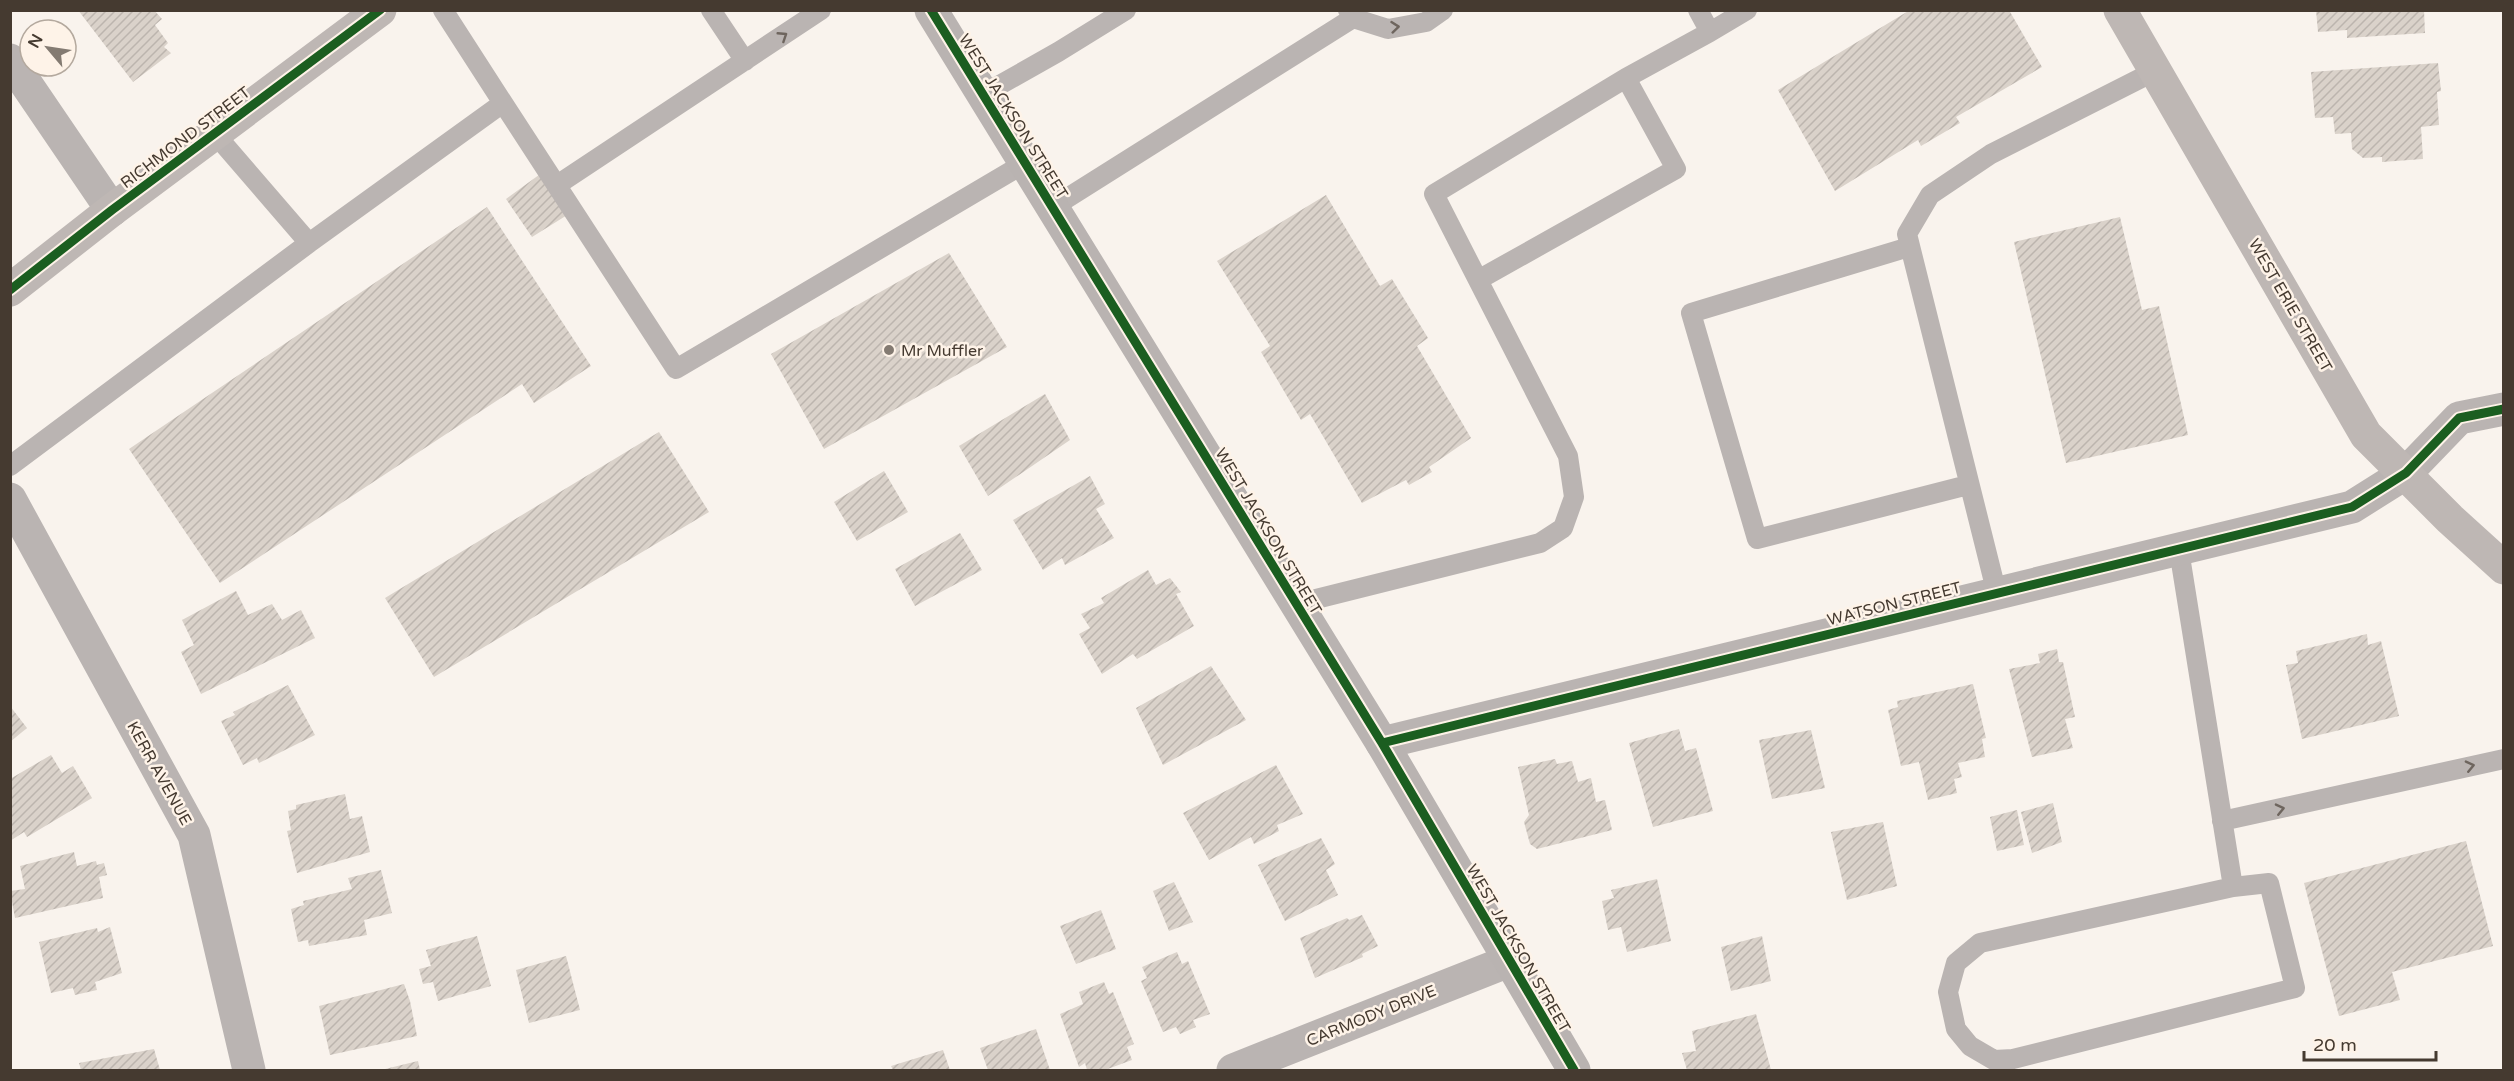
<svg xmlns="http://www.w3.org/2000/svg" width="2514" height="1081" viewBox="0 0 2514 1081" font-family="'Varela Round',sans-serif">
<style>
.building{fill:url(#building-hatch)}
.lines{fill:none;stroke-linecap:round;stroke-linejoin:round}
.lane{stroke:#bab4b2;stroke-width:20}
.street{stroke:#bab4b2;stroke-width:33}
.secondary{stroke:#b9b3b1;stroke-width:33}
.primary{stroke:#beb7b4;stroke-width:33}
.cycleway-casing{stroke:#fef3e8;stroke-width:13}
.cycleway{stroke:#1b5e20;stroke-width:9}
.oneway{stroke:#6e655e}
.poi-dot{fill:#847b72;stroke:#fef3e8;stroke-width:2}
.labels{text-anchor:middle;stroke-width:5;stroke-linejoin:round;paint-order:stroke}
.street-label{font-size:16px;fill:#453a30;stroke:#fef3e8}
.poi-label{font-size:16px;fill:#453a30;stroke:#fef3e8;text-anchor:start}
</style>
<defs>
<pattern id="building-hatch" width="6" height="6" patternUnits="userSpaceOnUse" patternTransform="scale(1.5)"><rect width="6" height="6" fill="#dad2ca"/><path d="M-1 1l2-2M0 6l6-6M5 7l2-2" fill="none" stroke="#bcb5ae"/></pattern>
</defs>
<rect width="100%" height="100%" fill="#f9f3ed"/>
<path class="building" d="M78,10h76l8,9 -7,6 13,18 -4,4 7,6 -38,29z
M1910,10h99l33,57 -86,50 4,6 -39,23 -3,-6 -83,51 -57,-101z
M2316,10h108l1,23 -78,5v-8l-29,2z
M2438,63l3,28 -4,1 2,33 -18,2 2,32 -41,3v-5l-19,1 -11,-9 -1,-16 -16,1 -2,-17 -18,1 -4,-46z
M543,172l29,40 -40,25 -26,-38z
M1326,195l54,91 12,-7 36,59 -11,8 54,92 -42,29 3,5 -23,13 -3,-5 -44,23 -52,-89 -9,6 -40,-68 9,-6 -53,-85z
M487,207l104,159 -57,37 -12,-19 -302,199 -91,-134z
M2120,217l22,93 17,-4 29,129 -122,28 -52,-221z
M949,253l58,94 -183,102 -53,-95z
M1045,394l25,46 -82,56 -29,-50z
M659,432l50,80 -275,165 -49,-79z
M884,471l24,41 -51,29 -23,-39z
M1090,476l15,28 -9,5 18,29 -49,27 -3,-7 -19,12 -30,-50z
M960,533l22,37 -67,36 -20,-37z
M1148,570l8,15 14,-7 11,14 -5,2 18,32 -57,33 -4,-5 -31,20 -23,-40 11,-6 -9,-14 23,-11 -3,-5z
M236,591l12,24 24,-11 10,16 19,-10 14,28 -114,56 -20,-42 13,-7 -12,-25z
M2367,634l1,11 13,-4 18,75 -97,23 -16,-74 12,-2 -2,-12z
M2057,649l2,13h4l12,55 -10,2 8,29 -41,9 -23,-88 31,-6 -2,-9z
M1211,666l35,54 -83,45 -27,-57z
M1973,684l13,54 -4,1 3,18 -27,6 4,14 -8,2 3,14 -29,7 -9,-38 -18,4 -13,-56 10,-3 -1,-6z
M288,685l27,50 -56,28 -2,-5 -14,7 -22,-44 14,-6 -2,-3z
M10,706l17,22 -17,14z
M1679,729l6,22 11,-3 17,63 -60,16 -24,-84z
M1811,730l14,58 -53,11 -13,-59z
M51,755l11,18 11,-7 19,32 -65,39 -3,-5 -14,9v-62z
M1555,759l2,5 15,-3 6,21 13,-4 5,24 9,-2 7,30 -75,19 -7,-5 -6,-22 5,-7 -11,-48z
M1276,765l27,49 -26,11 2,6 -25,13 -3,-7 -42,23 -26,-47z
M345,794l5,25 12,-3 8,36 -73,21 -10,-42 4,-1 -3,-19 8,-2v-4z
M2053,803l9,39 -30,11 -11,-41z
M2017,810l7,35 -27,6 -7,-34z
M1883,822l14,64 -50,14 -16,-68z
M1321,838l14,26 -9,6 12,25 -53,26 -27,-56z
M2466,841l27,105 -101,26 8,28 -61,16 -35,-133z
M74,852l3,14 19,-5 1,4 7,-2 3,12 -8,2 4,21 -88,20 -5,-27 15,-2 -5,-23z
M381,870l11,43 -28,7 3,15 -58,11 -1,-6 -10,2 -7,-33 13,-4 -1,-4 49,-12 -4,-11z
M1657,879l14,62 -44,11 -6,-25 -13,3 -6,-29 12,-3 -3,-8z
M1174,882l19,40 -24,9 -16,-40z
M1101,910l15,39 -40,15 -16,-38z
M1362,915l16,31 -16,8 1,3 -48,21 -15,-40 47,-20 2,2z
M110,927l12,46 -27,9 2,8 -22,5 -2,-7 -22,5 -12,-51 58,-14 1,4z
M477,936l14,50 -53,15 -5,-19 -10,2 -4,-15 12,-3 -5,-16z
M1762,936l9,45 -40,10 -10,-44z
M1177,952l5,12 6,-3 22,53 -17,6 3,7 -16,7 -4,-7 -13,5 -22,-51 6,-3 -5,-11z
M566,956l14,54 -51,13 -13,-53z
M1104,982l5,12 4,-2 21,52 -7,3 5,13 -27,10h-18l-2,-7 -6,4 -19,-53 23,-10 -4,-12z
M404,984l6,17 7,35 -87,19 -11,-49z
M1756,1014l15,56h-84l-5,-17 14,-2 -4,-20z
M1036,1029l14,41h-62l-8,-22z
M154,1049l6,21h-79l-2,-7z
M943,1050l7,20h-57l-2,-4z
M418,1061l2,9h-39z"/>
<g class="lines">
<path class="lane" d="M443,10l60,93
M711,10l34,51
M1348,10l5,8 35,11 38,-7 17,-12
M1710,32l37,-22
M982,95l76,-43 68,-42
M215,134l94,109 194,-140 173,266 349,-206
M557,185l264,-175
M1053,207l300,-189
M1909,247l-218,66 66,226 211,-54
M1478,280l-44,-86 192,-116
M10,466l299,-223
M2179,550l54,337 -253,56 -24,20 -8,29 8,37 14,17 24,14 19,-1 282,-71 -26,-105 -36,4
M1997,594l-90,-360 23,-39 61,-41 164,-83
M1296,604l244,-61 23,-15 11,-31 -6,-41 -90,-176 198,-111 -50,-91 84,-46 -12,-22
M2222,821l282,-62"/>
<path class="street" d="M10,60l102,150
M10,499l184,336 55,235
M1382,743l970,-236 54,-34 53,-55 45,-9
M1233,1070l276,-109"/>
<path class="secondary" d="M931,10l451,733 192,327"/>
<path class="primary" d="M2120,10l246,425 84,84 54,49
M10,290l102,-80 268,-200"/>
<g class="cycleway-casing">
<path id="cycleway" d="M931,10l451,733 192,327
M10,290l102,-80 268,-200
M1382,743l970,-236 54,-34 53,-55 45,-9"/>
</g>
<use href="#cycleway" class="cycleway"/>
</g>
<defs><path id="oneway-chevron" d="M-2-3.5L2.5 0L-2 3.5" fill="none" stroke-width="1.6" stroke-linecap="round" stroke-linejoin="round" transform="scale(1.5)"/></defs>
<g class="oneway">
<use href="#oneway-chevron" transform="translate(1395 27) rotate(-6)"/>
<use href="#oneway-chevron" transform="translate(783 36) rotate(-33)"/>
<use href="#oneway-chevron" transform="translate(2470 766) rotate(-13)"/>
<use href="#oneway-chevron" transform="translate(2280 809) rotate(-13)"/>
</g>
<circle class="poi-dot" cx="889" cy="350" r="6"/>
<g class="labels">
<g class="street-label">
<text transform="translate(1014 116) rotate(58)" y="6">WEST JACKSON STREET</text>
<text transform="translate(185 137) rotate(-37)" y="6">RICHMOND STREET</text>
<text transform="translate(2291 305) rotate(60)" y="6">WEST ERIE STREET</text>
<text transform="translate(1269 531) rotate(59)" y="6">WEST JACKSON STREET</text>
<text transform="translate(1894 603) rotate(-14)" y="6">WATSON STREET</text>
<text transform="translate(160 773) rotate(61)" y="6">KERR AVENUE</text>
<text transform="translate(1519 948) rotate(60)" y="6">WEST JACKSON STREET</text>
<text transform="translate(1371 1015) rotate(-22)" y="6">CARMODY DRIVE</text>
</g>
<g class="poi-label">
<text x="901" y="356">Mr Muffler</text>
</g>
</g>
<rect width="2514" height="1081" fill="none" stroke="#453a30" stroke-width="24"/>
<g transform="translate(48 48) rotate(299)"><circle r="28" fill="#fef3e8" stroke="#b4a99e" stroke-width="1.5"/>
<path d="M0-4.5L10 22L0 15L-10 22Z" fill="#847b72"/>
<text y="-9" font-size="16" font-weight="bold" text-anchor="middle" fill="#453a30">N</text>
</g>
<path d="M2304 1051v9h132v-9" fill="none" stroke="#453a30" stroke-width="3"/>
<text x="2313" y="1051" font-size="18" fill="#453a30" stroke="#fef3e8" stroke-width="4.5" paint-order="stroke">20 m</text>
</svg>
